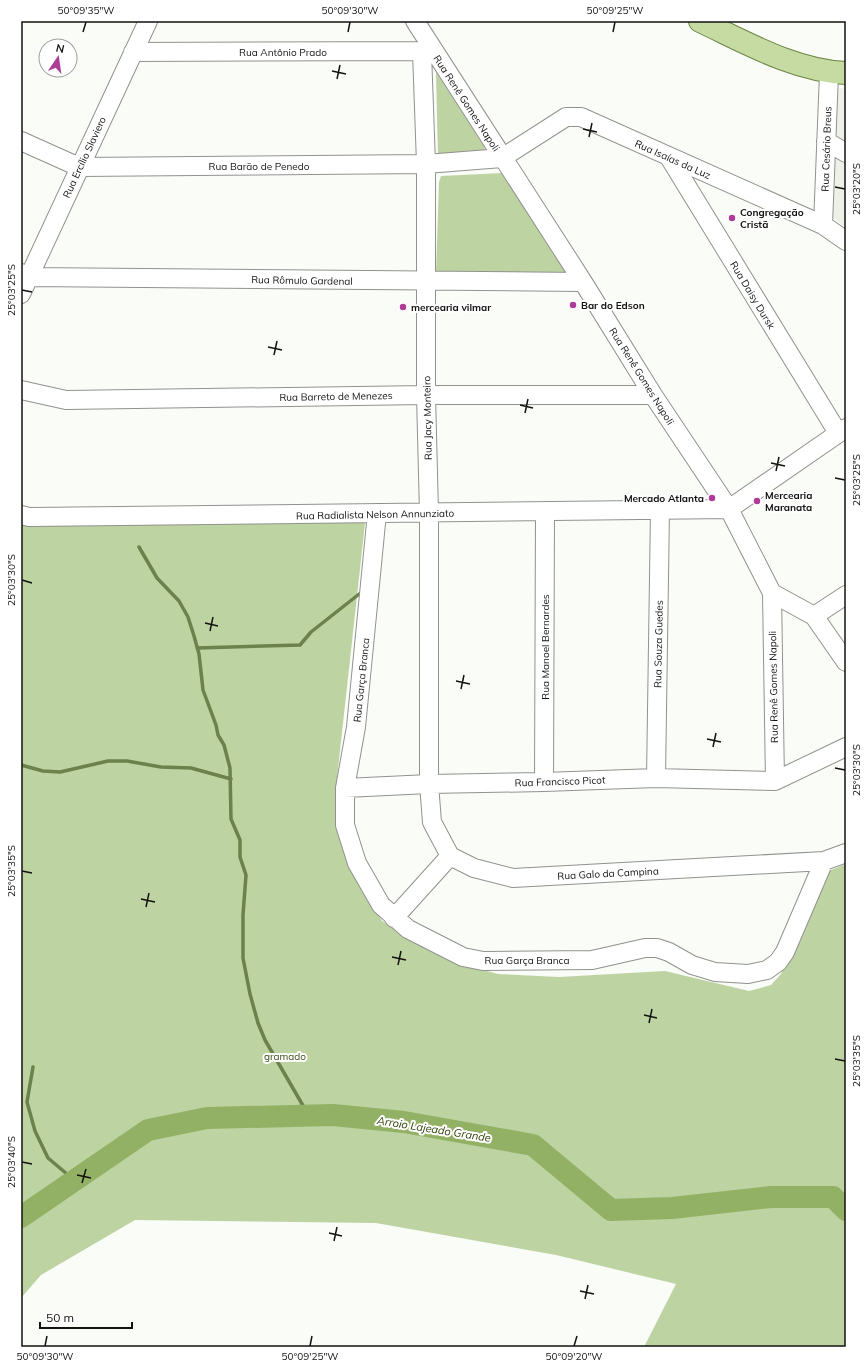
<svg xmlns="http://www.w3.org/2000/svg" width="867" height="1368" viewBox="0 0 867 1368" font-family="Mulish,sans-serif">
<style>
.built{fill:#edf1e7}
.green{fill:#bed3a2}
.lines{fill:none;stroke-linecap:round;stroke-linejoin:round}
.stream{stroke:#6c814b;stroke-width:3.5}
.river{stroke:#93b164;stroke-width:22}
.minor-casing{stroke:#90928e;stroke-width:20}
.major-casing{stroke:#6d8546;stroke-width:24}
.minor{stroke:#fff;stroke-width:18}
.major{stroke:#c5dba1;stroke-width:22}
.ticks{fill:none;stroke:#121211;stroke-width:1.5}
.poi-dot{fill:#af3d98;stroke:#fff;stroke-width:1.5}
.labels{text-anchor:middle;stroke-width:4;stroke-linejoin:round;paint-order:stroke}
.street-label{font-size:10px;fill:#121211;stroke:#fff}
.poi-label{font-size:10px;font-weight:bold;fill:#121211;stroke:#fff;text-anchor:start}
.park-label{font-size:10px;fill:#374a12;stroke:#fff}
.water-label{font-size:11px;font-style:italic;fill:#2e4106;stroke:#fff}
.neatline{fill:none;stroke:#121211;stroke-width:1.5}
.ticks-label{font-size:10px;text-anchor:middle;fill:#121211}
</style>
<rect width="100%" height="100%" fill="#fafcf8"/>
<path class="built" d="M839,88l7,1v139l-15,-12v-75z"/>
<path class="green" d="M436,72l48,74 2,8 -48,5z
M502,173l70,101 -136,-1 3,-91 2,-6z
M21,516l8,3 336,4 -29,264 1,33 11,43 34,58 77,42 39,11 61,3 106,-6 84,20 22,-6 10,-11 48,-103 17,-7v483h-202l32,-63 -120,-29 -180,-32 -241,-3 -94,55 -20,23z"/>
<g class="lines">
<path class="stream" d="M139,547l18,31 22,23 9,16 6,19 5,18 4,36 13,35 2,10 6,10 6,23 1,51 9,21v17l6,18 -3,40v43l7,36 8,29 7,17 44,76
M197,648l103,-3 11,-13 52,-41
M21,765l22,6 17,1 48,-11h19l34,6 30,1 40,11
M33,1067l-6,35 8,29 13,27 26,22"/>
<path class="river" d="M21,1217l127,-87 59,-12 126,-3 71,7 129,23 78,65 61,-2 99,-11h62l13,13"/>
<g class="minor-casing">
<path id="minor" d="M415,21l168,261 70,113 76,114 43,84 3,188
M133,52l301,-1
M422,52l4,112v231l3,118v271l3,38 18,34 24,12 39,10 311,-17 22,-8
M21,141l58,26 347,-3 76,-6 64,-41h15l242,108 23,16
M826,141l20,12
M669,157l169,276
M823,225l6,-152
M21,273l8,4 554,5
M21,294l127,-273
M21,390l45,10 360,-5h227
M377,513l-21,214 -11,61v37l12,38 24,42 27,24 55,28 20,4 109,-1 53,-12h12l12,4 23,13 23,7 33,2 19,-4 11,-8 7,-10 39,-91
M21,515l8,2 700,-8 117,-81
M772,593l42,23 32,46
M814,616l32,-21
M656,778l4,-268
M544,782l1,-271
M345,788l84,-4 115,-2 112,-4 119,3 71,-34
M394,918l56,-62"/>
</g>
<g class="major-casing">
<path id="major" d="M700,21c45,21 95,50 146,52"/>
</g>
<use href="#minor" class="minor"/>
<use href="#major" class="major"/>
</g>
<path class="ticks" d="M83,32l3,-10M348,32l2,-10M613,32l2,-10M332,71l14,3M337,79l3,-14M583,129l14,3M589,137l3,-14M835,187l10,2M22,290l10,2M268,347l14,3M274,355l3,-14M520,405l13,3M525,413l3,-14M771,463l14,3M776,471l3,-14M835,478l10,2M22,580l10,3M205,623l13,3M210,631l3,-14M456,681l14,3M461,689l3,-14M707,739l14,3M713,747l3,-14M835,768l10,2M22,871l10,2M141,899l14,3M146,907l3,-14M392,957l14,3M398,965l3,-14M644,1015l13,3M649,1023l3,-14M835,1059l10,2M22,1162l10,2M77,1175l14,3M82,1183l4,-14M329,1233l13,3M334,1241l3,-14M580,1291l14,3M585,1299l3,-14M45,1346l2,-10M310,1346l2,-10M574,1346l3,-10"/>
<g class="poi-dot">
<circle cx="732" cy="218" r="4"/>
<circle cx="573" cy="305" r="4"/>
<circle cx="403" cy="307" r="4"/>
<circle cx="712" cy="498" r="4"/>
<circle cx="757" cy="501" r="4"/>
</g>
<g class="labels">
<g class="street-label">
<text x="283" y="56">Rua Antônio Prado</text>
<text transform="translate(467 103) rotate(57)" y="4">Rua Renê Gomes Napoli</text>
<text transform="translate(826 149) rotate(-88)" y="4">Rua Cesário Breus</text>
<text transform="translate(84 157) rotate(-65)" y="4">Rua Ercílio Slaviero</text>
<text transform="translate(673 159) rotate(24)" y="4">Rua Isaías da Luz</text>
<text x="259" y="170">Rua Barão de Penedo</text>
<text transform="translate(302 280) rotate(1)" y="4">Rua Rômulo Gardenal</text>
<text transform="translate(753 295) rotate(59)" y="4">Rua Daisy Dursk</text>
<text transform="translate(642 376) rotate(58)" y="4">Rua Renê Gomes Napoli</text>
<text transform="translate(336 396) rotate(-1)" y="4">Rua Barreto de Menezes</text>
<text transform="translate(427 418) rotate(-91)" y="4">Rua Jacy Monteiro</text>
<text transform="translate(375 514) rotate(-1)" y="4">Rua Radialista Nelson Annunziato</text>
<text transform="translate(658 644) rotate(-89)" y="4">Rua Souza Guedes</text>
<text transform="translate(545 647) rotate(-90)" y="4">Rua Manoel Bernardes</text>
<text transform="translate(361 680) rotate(-84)" y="4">Rua Garça Branca</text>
<text transform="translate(773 687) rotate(-91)" y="4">Rua Renê Gomes Napoli</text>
<text transform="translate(560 781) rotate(-2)" y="4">Rua Francisco Picot</text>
<text transform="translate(608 873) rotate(-3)" y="4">Rua Galo da Campina</text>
<text x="527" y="964">Rua Garça Branca</text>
</g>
<g class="poi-label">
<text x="740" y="216">Congregação<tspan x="740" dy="12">Cristã</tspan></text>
<text x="581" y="309">Bar do Edson</text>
<text x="411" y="311">mercearia vilmar</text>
<text x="765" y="499">Mercearia<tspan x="765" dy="12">Maranata</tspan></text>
<text x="704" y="502" text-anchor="end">Mercado Atlanta</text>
</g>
<g class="park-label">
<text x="285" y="1060">gramado</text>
</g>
<g class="water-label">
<text transform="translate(434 1129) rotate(9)" y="4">Arroio Lajeado Grande</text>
</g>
</g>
<rect width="867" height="1368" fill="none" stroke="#ffffff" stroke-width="44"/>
<g transform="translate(58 58) rotate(13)"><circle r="19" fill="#ffffff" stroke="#a0a0a0"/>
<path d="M0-3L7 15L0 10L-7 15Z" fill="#af3d98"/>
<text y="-6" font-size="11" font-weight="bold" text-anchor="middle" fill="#121211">N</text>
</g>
<path d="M40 1322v6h92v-6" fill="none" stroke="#121211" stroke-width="2"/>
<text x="46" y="1322" font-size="12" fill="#121211" stroke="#ffffff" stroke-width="3" paint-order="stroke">50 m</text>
<rect x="22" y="22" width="823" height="1324" class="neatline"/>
<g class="ticks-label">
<text x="86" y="14">50°09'35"W</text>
<text x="350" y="14">50°09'30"W</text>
<text x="615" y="14">50°09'25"W</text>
<text transform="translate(856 189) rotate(-90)" y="4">25°03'20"S</text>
<text transform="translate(11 290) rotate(-90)" y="4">25°03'25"S</text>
<text transform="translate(856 480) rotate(-90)" y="4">25°03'25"S</text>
<text transform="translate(11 580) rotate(-90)" y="4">25°03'30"S</text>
<text transform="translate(856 770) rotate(-90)" y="4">25°03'30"S</text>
<text transform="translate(11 871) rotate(-90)" y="4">25°03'35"S</text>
<text transform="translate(856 1061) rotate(-90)" y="4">25°03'35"S</text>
<text transform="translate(11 1162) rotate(-90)" y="4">25°03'40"S</text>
<text x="45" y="1360">50°09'30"W</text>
<text x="310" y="1360">50°09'25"W</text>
<text x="574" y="1360">50°09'20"W</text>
</g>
</svg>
